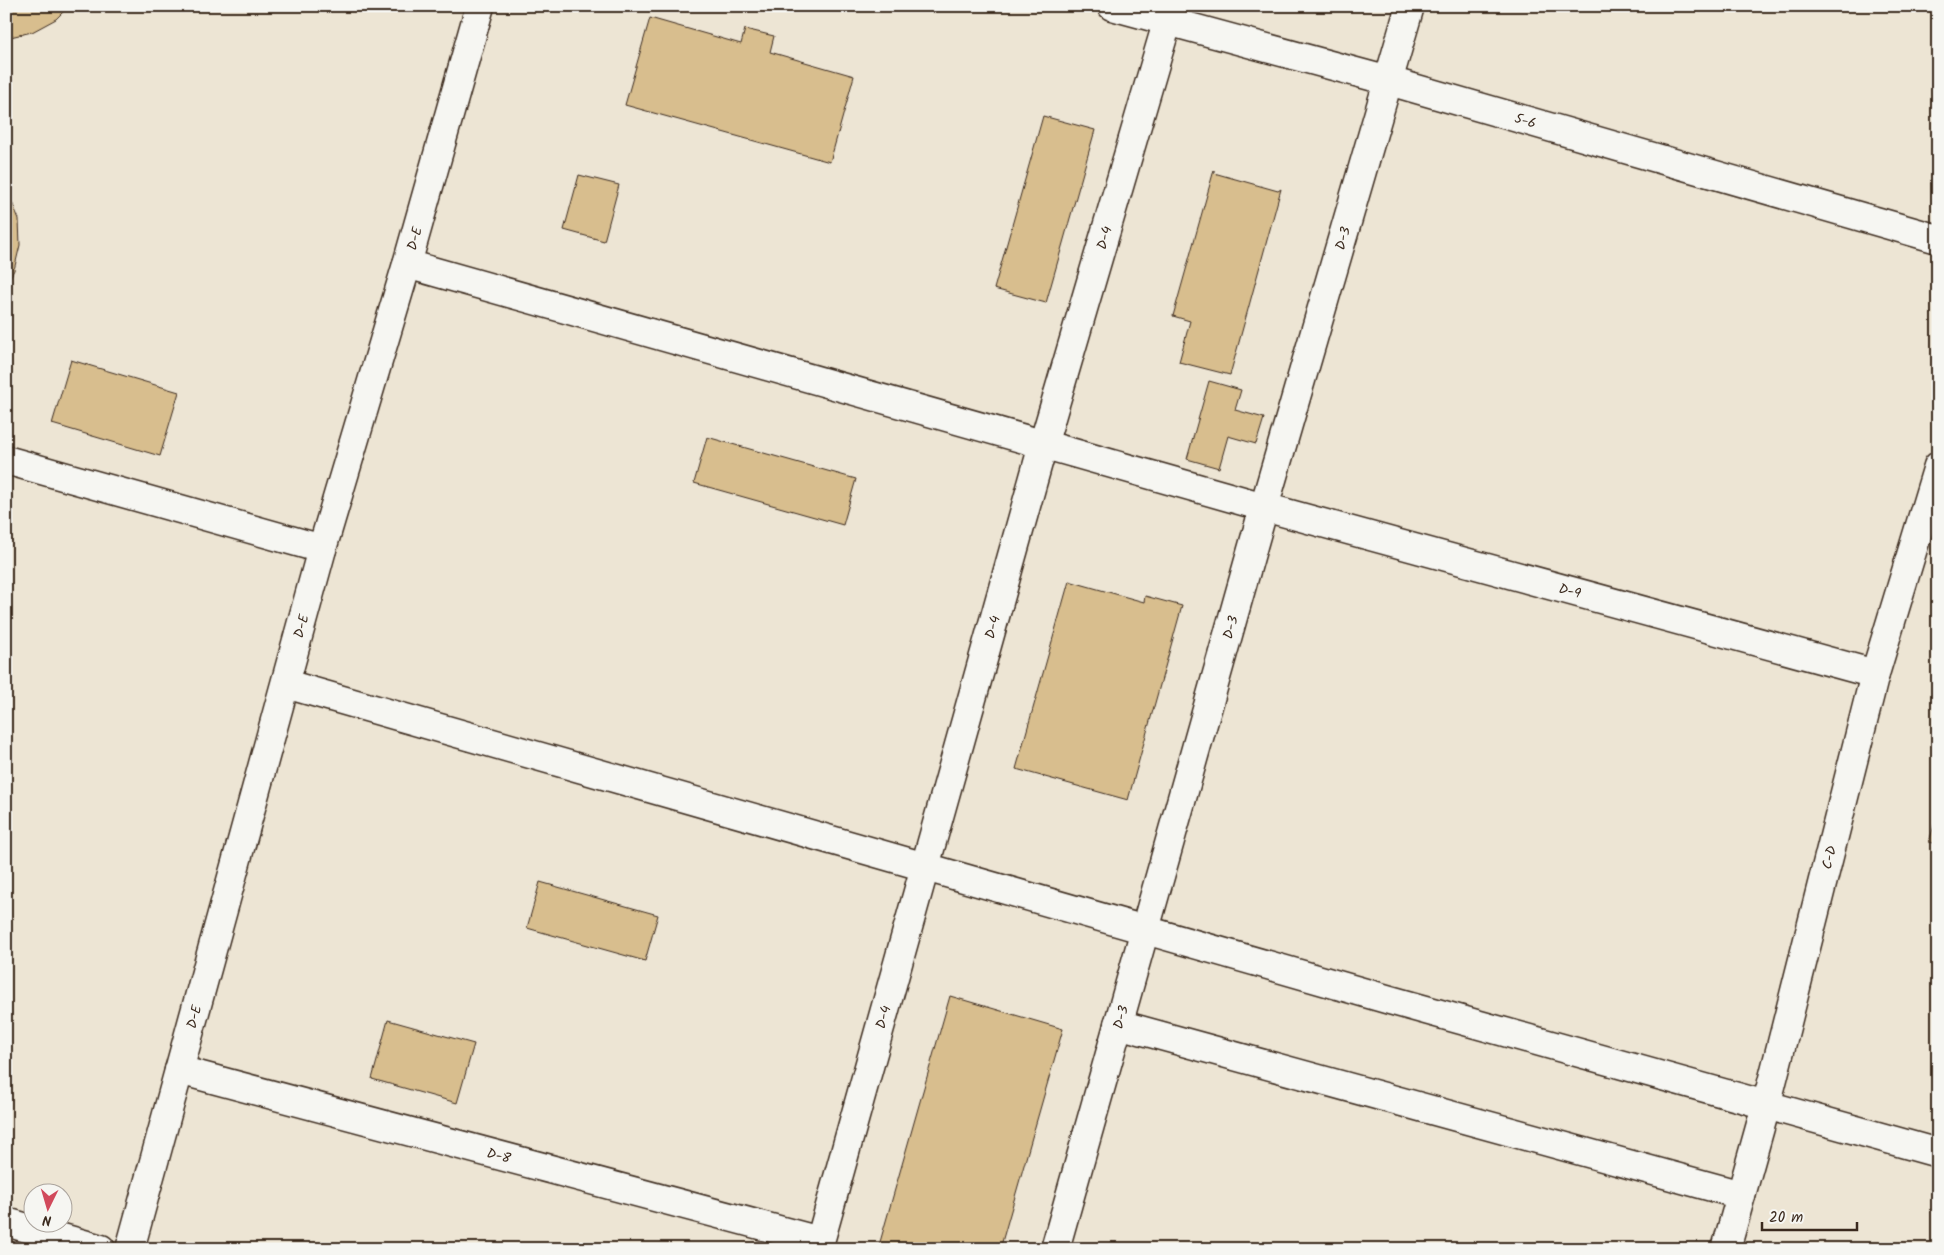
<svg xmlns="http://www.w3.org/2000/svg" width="1944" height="1255" viewBox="0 0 1944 1255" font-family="Kalam,sans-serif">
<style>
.built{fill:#ede5d4;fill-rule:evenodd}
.building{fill:#d8be8e;stroke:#3b2a1e}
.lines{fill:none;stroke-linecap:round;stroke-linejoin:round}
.minor-casing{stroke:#3b2a1e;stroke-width:31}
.minor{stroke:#f6f6f2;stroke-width:28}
.labels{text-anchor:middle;stroke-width:5;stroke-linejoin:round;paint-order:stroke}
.street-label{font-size:14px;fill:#3b2a1e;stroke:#f6f6f2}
</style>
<rect width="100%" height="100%" fill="#f6f6f2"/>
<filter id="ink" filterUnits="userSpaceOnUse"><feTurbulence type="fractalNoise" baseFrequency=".02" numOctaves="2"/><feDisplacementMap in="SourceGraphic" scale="10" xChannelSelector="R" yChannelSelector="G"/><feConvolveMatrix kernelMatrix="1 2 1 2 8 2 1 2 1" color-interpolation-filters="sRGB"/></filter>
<g filter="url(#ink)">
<path class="built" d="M6,6h1932v1243h-1932zM32,1192h30v30h-30z"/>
<path class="building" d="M6,6h63l-13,13 -24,13 -26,6z
M650,18l91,26 4,-15 29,7 -4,16 84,24 -24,86 -205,-57z
M1043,116l52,14 -49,173 -52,-14z
M1214,170v3l64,18 3,-2 -51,186 -51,-13 11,-41 -17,-5z
M579,175l40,10 -15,56 -40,-11z
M6,188l13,31 1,26 -6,25 -8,15z
M71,360l108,32 -19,64 -108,-32z
M1209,381l32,9 -6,20 29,8 -8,26 -28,-8 -9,32 -32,-9z
M707,437l149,42 -13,46 -149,-42z
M1069,581l75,21 1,-6 37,10 -54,194 -112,-31z
M6,652l5,29 -5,22z
M1938,812v32l-9,-2z
M540,882l118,33 -13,46 -118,-33z
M950,996l113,33 -63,220h-122z
M388,1020l86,24 -17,59 -85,-24z"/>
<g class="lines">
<g class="minor-casing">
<g id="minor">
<path id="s1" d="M1112,6l277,75 549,158"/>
<path id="s2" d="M407,264l857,243 611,167"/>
<path d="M6,460l316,89"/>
<path d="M286,684l1104,316 548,153"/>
<path d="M1118,1024l623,171"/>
<path id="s3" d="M179,1070l641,171"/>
<path d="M6,1222l95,27"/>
<path id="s4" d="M130,1249l192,-700 85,-285 73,-258"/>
<path id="s5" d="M818,1249l225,-804 129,-439"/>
<path id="s6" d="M1055,1249l209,-742 146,-501"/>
<path id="s7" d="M1726,1249l40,-143 109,-432 63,-208"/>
</g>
</g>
<use href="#minor" class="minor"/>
</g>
</g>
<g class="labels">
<g class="street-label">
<text dy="5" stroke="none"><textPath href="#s1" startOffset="429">5-6</textPath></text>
<text dy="5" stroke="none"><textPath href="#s4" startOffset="1050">D-E</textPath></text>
<text dy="5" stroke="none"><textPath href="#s5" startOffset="1051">D-4</textPath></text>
<text dy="5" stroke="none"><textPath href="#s6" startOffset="1051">D-3</textPath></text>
<text dy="5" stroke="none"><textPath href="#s2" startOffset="1208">D-9</textPath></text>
<text dy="5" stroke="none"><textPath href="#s4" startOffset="646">D-E</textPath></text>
<text dy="5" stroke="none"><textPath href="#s5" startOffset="646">D-4</textPath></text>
<text dy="5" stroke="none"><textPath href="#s6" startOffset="646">D-3</textPath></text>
<text dy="5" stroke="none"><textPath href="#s7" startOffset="405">C-D</textPath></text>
<text dy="5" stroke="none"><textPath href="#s5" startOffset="241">D-4</textPath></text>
<text dy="5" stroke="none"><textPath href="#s4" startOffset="241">D-E</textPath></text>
<text dy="5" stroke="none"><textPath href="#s6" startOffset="241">D-3</textPath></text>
<text dy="5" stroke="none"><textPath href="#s3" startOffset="331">D-8</textPath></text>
</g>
</g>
<rect width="1944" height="1255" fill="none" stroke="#f6f6f2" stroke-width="25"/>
<rect x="12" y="12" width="1919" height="1230" fill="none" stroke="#3b2a1e" stroke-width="2" filter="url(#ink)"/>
<g transform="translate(48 1208) rotate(185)"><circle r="24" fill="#f6f6f2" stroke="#aba49d"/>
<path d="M0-4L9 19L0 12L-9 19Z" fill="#d1495b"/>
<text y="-8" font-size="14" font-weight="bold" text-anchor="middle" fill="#3b2a1e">N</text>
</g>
<path d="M1762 1222v8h95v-8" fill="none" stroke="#3b2a1e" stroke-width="2.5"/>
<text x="1769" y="1222" font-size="15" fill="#3b2a1e" stroke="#f6f6f2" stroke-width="4" paint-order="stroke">20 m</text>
</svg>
